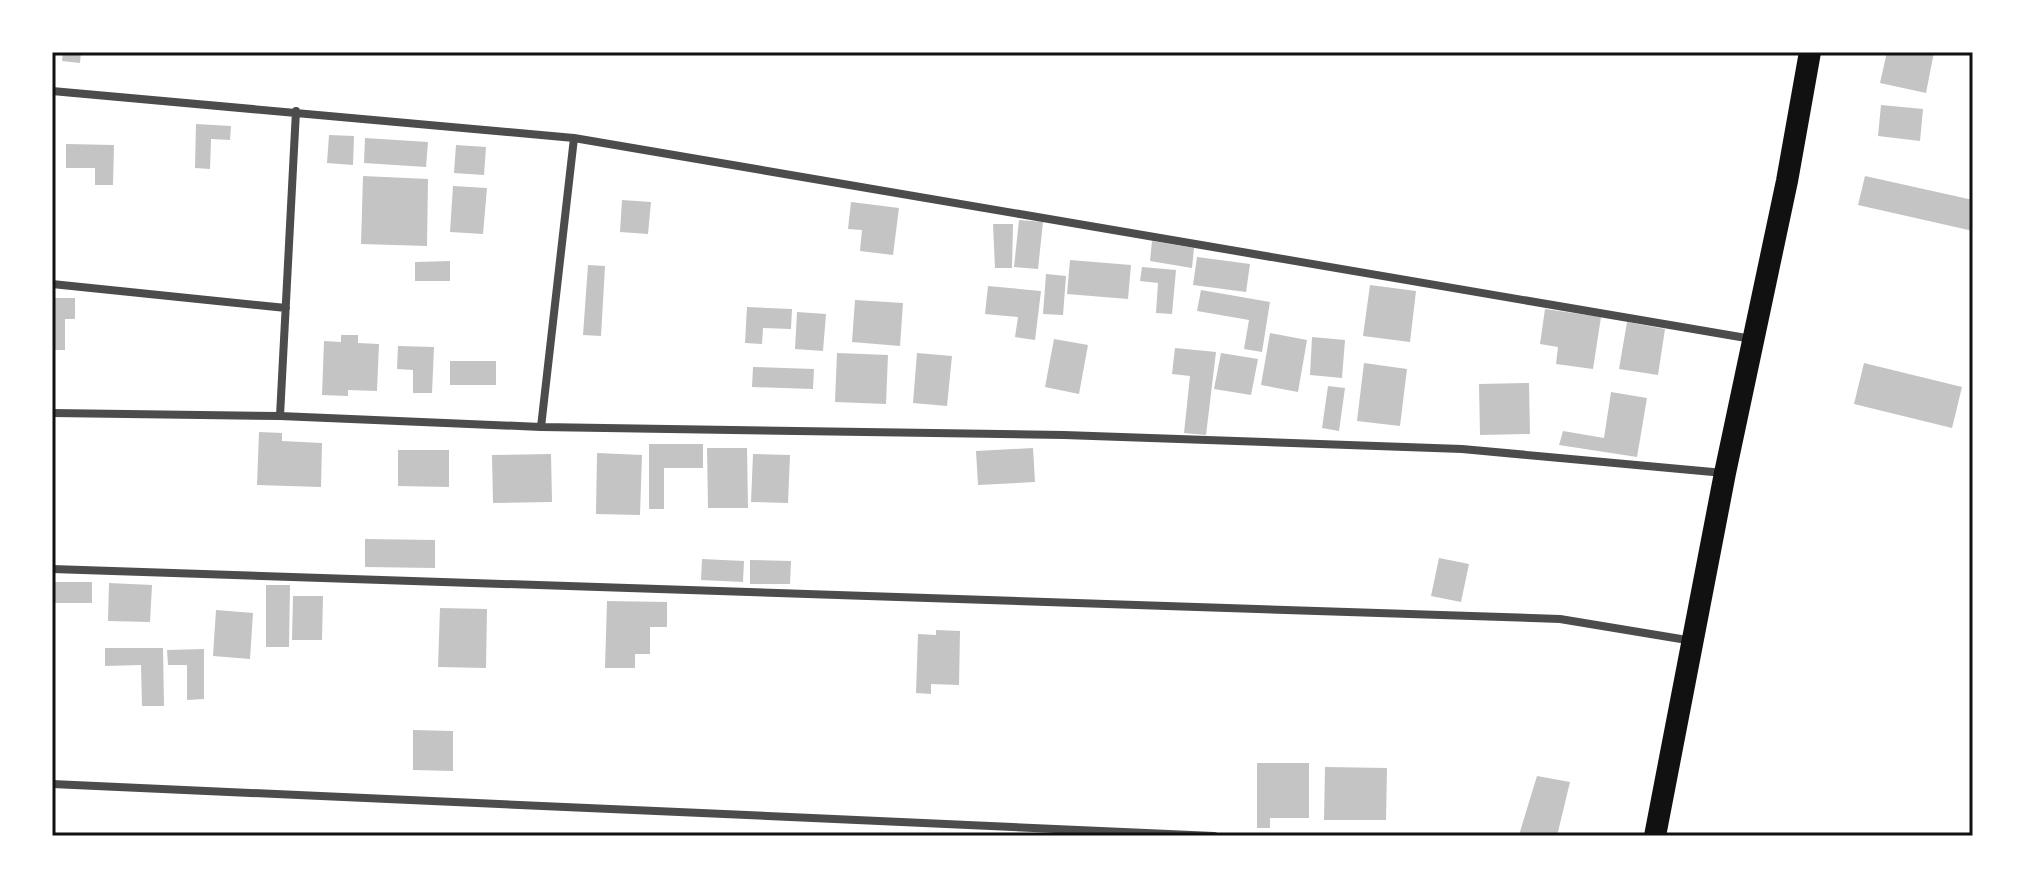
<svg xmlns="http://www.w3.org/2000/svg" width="2025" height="888" viewBox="0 0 2025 888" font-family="Figtree,sans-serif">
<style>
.building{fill:#c4c4c4}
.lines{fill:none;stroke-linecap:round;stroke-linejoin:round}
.minor{stroke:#4c4c4c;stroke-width:8}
.trunk{stroke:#111;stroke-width:22}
.neatline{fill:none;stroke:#111;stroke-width:3}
</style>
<rect width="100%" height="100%" fill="#fff"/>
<path class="building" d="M63,52h18l-1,11 -18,-2z
M1887,52h47l-8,41 -46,-10z
M1881,105l42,4 -3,32 -42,-5z
M196,124l35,2 -1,14 -19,-1 -1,30 -15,-1z
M329,135l25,1 -1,29 -26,-2z
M365,138l63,4 -2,25 -62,-4z
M66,144l48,1 -1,40h-18v-17h-29z
M456,145l30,2 -2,28 -30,-2z
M363,176l65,3 -1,67 -66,-2z
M1865,176l108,24v31l-115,-26z
M453,186l34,2 -4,46 -33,-2z
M622,200l29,2 -3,32 -28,-2z
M851,202l48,6 -6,47 -33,-4 2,-21 -14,-1z
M1019,220l24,2 -5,47 -24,-2z
M993,224h20l-1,44h-17z
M1152,241l42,7 -2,20 -42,-7z
M1197,257l53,7 -4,28 -53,-7z
M1070,260l61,5 -3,34 -61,-5z
M450,261v20h-35v-19z
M588,265l17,1 -4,70 -18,-1z
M1142,267l34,3 -4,44 -16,-1 2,-30 -18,-2z
M1046,274l20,2 -3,39 -20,-1z
M1370,285l46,6 -6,51 -47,-6z
M988,286l53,5 -6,49 -20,-3 3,-20 -33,-3z
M1201,290l69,12 -8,50 -18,-3 5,-29 -52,-9z
M52,298h23v21h-10v31h-13z
M855,300l48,3 -3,43 -48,-4z
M747,307l45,2 -1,20 -28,-1 -1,16 -17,-1z
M1545,309l56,8 -8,52 -37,-5 2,-17 -18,-3z
M797,312l29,2 -3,37 -28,-2z
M1627,322l38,7 -7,46 -39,-6z
M1270,333l37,7 -9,52 -37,-7z
M341,335h17v8l21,1 -2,47 -29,-1v6l-26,-1 2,-54 17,1z
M1312,337l33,3 -3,38 -32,-3z
M1054,339l34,6 -9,49 -34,-7z
M398,346l36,1 -2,46h-19v-23l-16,-1z
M1175,348l41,4 -10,83 -22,-2 6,-57 -18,-2z
M837,353l51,2 -2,49 -51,-2z
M917,353l35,3 -5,50 -34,-3z
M1221,353l37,6 -7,36 -37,-6z
M450,361h46v24h-46z
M1364,363l43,6 -7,57 -43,-5z
M1864,363l98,24 -10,41 -98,-24z
M753,367l61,2 -1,20 -61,-2z
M1529,383l1,51 -50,1 -1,-51z
M1328,386l17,2 -6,43 -17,-3z
M1611,392l36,6 -10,59 -78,-12 4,-14 41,7z
M259,432l23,1v8l40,2 -1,44 -64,-2z
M649,444h54v24h-39v41h-15z
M707,448h40l1,60h-40z
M1033,448l2,34 -57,3 -2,-34z
M398,450h51v37l-51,-1z
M597,453l45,2 -2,60 -44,-1z
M551,454l1,48 -59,1 -1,-48z
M753,454l37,1 -2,48 -37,-1z
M365,539l70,1v28l-70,-1z
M1439,558l30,6 -8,38 -30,-6z
M702,559l42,2 -1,21 -42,-2z
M750,560l41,1 -1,23h-40z
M52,582h40v21h-40z
M109,583l43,2 -2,37 -42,-1z
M266,585h24l-1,62h-23z
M293,596h30l-1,44h-30z
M607,601l60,1v25h-17v27h-15v14h-30z
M440,608l47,1 -1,59 -48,-1z
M216,610l37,3 -3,46 -37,-3z
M936,630l24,1 -1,54 -28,-1v10l-15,-1 2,-59 18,1z
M105,648h58l1,58h-22l-1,-41 -36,1z
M204,649v50l-17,1v-35h-19l-1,-15z
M413,730l40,1v40l-40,-1z
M1257,763h52v55h-39v10h-13z
M1325,767l62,1 -1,52h-62z
M1537,776l33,6 -13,54 -38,-1z"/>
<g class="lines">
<path class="minor" d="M52,91l522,47 1178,201
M52,284l234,24
M52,413l228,3 261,11 523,8 398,14 262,24
M280,416l16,-305
M541,427l33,-289
M52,569l1508,50 133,22
M52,784l1162,52"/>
<path class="trunk" d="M1655,836l70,-363 62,-292 23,-129"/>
</g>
<rect width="2025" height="888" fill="none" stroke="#ffffff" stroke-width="108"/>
<rect x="54" y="54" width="1917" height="780" class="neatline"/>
</svg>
